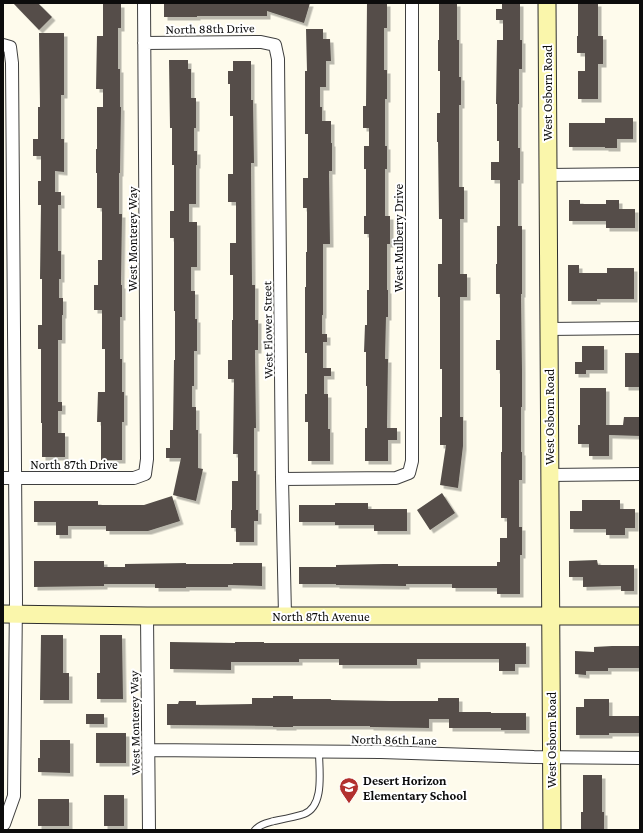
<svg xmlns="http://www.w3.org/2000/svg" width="643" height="833" viewBox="0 0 643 833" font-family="'Crimson Pro',serif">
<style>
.building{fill:#544e49;filter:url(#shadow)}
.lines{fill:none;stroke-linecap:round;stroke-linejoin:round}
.lane-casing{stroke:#3f3f3f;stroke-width:8}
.street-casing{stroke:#3f3f3f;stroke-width:14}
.secondary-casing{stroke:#2e2e2e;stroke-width:19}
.lane{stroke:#fff;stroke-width:6}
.street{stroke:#fff;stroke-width:12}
.secondary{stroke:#faf6ab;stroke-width:17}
.labels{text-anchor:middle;stroke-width:4;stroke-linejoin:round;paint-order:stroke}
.street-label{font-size:13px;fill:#0c0c0c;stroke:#fff}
.poi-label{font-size:13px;font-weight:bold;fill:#0c0c0c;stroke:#fff;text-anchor:start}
</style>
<defs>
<filter id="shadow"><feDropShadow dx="3.5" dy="3.5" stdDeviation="0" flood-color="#0004"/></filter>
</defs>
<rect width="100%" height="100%" fill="#fefbec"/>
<path class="building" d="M13,3h25l14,14 -13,13z
M164,3h146l-6,20 -37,-12v5h-70v1h-33z
M367,3h20v25h-3v42h3v29h-2v47h2v23h-2v47h5v28h-3v46h1v27h-2l-1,42h3l-1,69h10v12h-9v21h-23v-33h2v-42h-1v-34h-2l1,-27h2v-35h2v-56h-5v-18h2v-47h-2v-23h5v-18h-6v-22h3z
M439,3h18v37h2v37h2v28h-2v82h5v32h-4v55h7v23h-7v120h3v29l-5,42 -18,-3 6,-40h-6v-28h2v-48h-2v-72h-2v-33h4v-45h-3l-1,-77h-1v-29h3v-42h-2v-31h1z
M502,3h18v37h2v29h-3v35h-1v44h2v32h-2v46h4v68h-1l1,76v37h-1v45h1v28h-3v47h3v28h-2v39h-23v-6h-45v-4h-46v2l-70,-1v-1h-37v-17h37v-2l47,-1h15v2h99v-4h3v-24h7v-20h-6v-66h1v-45h-2v-37h-4v-30h4v-46h-4v-30h1v-38h3v-46h-9v-18h8v-21h-2v-37h-1l1,-64h6v-20h-7v-11h6z
M578,3h20v33h5v28h-5v35h-20v-28h7v-18h-8v-17h1z
M103,4h18v24h-3v41h2v38h1l-1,66h-1v41h3l-1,71h1v32h-2v42h2v33h2v30h-2v38h-21v-38h-4l1,-30h7v-43h-3v-39h-8v-25h4v-25h4v-52h-5v-35h-1v-24h1v-42h6v-18h-7l1,-53h6z
M306,29h17v10h7l1,22h-5v26h-6v20h2v14h9v22h1v28h-3l1,73h-7v71h-1v19h5v8h-4v26h8v8h-7v18h4v35h2v32h-22v-39h-3v-28h2v-41h-2v-66h1v-35h1v-44h-4v-30h5v-44h-3v-63h2z
M39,33h25v62h-3v44h3v33l-9,-1v21h6v13h-3v46h3v28h-2v19h4v17h-1v25h-4v62h4v9h-4v22h7v24h-23v-34h-1v-74h-3v-24h4v-46h-2l1,-74h-3v-24h3v-25h-8v-17h5v-32h2z
M169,60h19v9h3v29h5v30h-2v23h3v14h-1v39h-7v18h8v45h-6v24h4v28h2v32h-3v35h-2v21h4v23h2v38l5,1 -7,32 -23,-6 8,-37h-15v-10h4v-18h3l1,-70h1v-49h-1v-73h-4v-27h4v-46h-2v-37h-2z
M233,61h18v39h2l1,63h-3l1,122h3v35h3v30h-3l1,78h-2v43h2v39h2v11h-4v21h-18v-14h-5v-18h1v-29h6v-27h-5l1,-75h-6v-19h4v-40h1v-45h-3v-32h6v-41h-8v-28h5v-58h-3v-32h-2v-13h5z
M605,118h28v21h-16v9h-12v-1h-36v-24h36z
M569,200h11v4h26v-4h13v9h16v19h-29v-7h-37z
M568,265h11v8h28v-5h27v31h-37v2h-29z
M582,346h22v24h-18v4h-11v-12h7z
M625,353h15v34h-15z
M580,388h26v37h17l1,-8h16v19l-31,-1v21h-20v-12h-11v-19h2z
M442,493l13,20 -25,17 -13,-20z
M172,496l8,25 -32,10h-42v-5h-38v9h-12v-13h-22v-21h64v4h46z
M582,500h38v9h15v19h-10v7h-19v-6h-36v-18h12z
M335,503h33v6h39v22h-33v-6h-39v-3h-36v-17h36z
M597,560l1,5h36v26h-13v-5l-38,1v-10h-14v-16z
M34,561h70v6h21v-3l61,-1v1h47v-1h29v23l-34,-1v2h-42v1h-31v-4h-51v2l-70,1z
M41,635h22v38h6v27h-29z
M100,635h22l1,64h-26v-26h3z
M170,642l65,1v-1h29v1h262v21h-11v7h-16v-12h-82v6h-78v-6h-40v3h-68v8l-61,-1z
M612,646h28v22h-32v3h-22v4l-11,-1v-23l19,1v-5z
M273,696h20v3h38v1l60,1h47v-3h21v14h32v1h35v17h-25v-2h-52v-9h-20v9l-59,-1v-1h-77v1h-20v-1l-106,-1v-21h11l1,-3h17v4l56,-1v-6h21z
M584,699h25v17h31v17h-31v2h-33v-28h8z
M86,714h18v10h-18z
M96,733h30v30h-30z
M40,740h30v33l-32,-1v-14h2z
M583,775h19v37h2v18h-23v-18h2z
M104,795h20v31h-20z
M38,799h31v27h-31z"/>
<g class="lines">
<g class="lane-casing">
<path id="lane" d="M255,830c5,-6 12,-7 19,-9 10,-2 21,-4 30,-7 21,-8 15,-44 15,-62"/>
</g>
<g class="street-casing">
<path id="street" d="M144,43l117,-1 14,3 3,14 4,420 3,136
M3,45l7,2 2,16 4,537 -2,196 -10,28
M548,175l92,-1
M548,329l92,-1
M549,475l91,-1
M3,478h131l11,-4 2,-15 -3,-456
M282,479l114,-1 13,-5 3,-12v-458
M147,616l2,214
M148,750l233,2 153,5 106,1"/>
</g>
<g class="secondary-casing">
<path id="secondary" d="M547,3l5,827
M3,614l144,2h493"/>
</g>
<use href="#lane" class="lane"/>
<use href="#street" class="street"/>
<use href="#secondary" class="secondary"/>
</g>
<defs>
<g id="school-pin" transform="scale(1)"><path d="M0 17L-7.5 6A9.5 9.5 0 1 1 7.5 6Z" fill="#b2302e" stroke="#fff"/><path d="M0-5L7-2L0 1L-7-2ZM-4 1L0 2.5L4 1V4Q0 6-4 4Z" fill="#fff"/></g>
</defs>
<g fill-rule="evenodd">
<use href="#school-pin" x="349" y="787"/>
</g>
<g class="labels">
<g class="street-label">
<text transform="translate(210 28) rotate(-1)" y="5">North 88th Drive</text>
<text transform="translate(547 93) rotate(-90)" y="5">West Osborn Road</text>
<text transform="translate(398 238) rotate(-90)" y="5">West Mulberry Drive</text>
<text transform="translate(132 239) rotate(-90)" y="5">West Monterey Way</text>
<text transform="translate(267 330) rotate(-91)" y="5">West Flower Street</text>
<text transform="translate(549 417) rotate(-90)" y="5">West Osborn Road</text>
<text x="74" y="469">North 87th Drive</text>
<text x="321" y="621">North 87th Avenue</text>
<text transform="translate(134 723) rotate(-91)" y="5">West Monterey Way</text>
<text transform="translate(394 739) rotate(1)" y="5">North 86th Lane</text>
<text transform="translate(551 740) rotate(-90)" y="5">West Osborn Road</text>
</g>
<g class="poi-label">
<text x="363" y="785">Desert Horizon<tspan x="363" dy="15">Elementary School</tspan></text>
</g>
</g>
<rect width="643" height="833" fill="none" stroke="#0c0c0c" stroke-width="8"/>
</svg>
